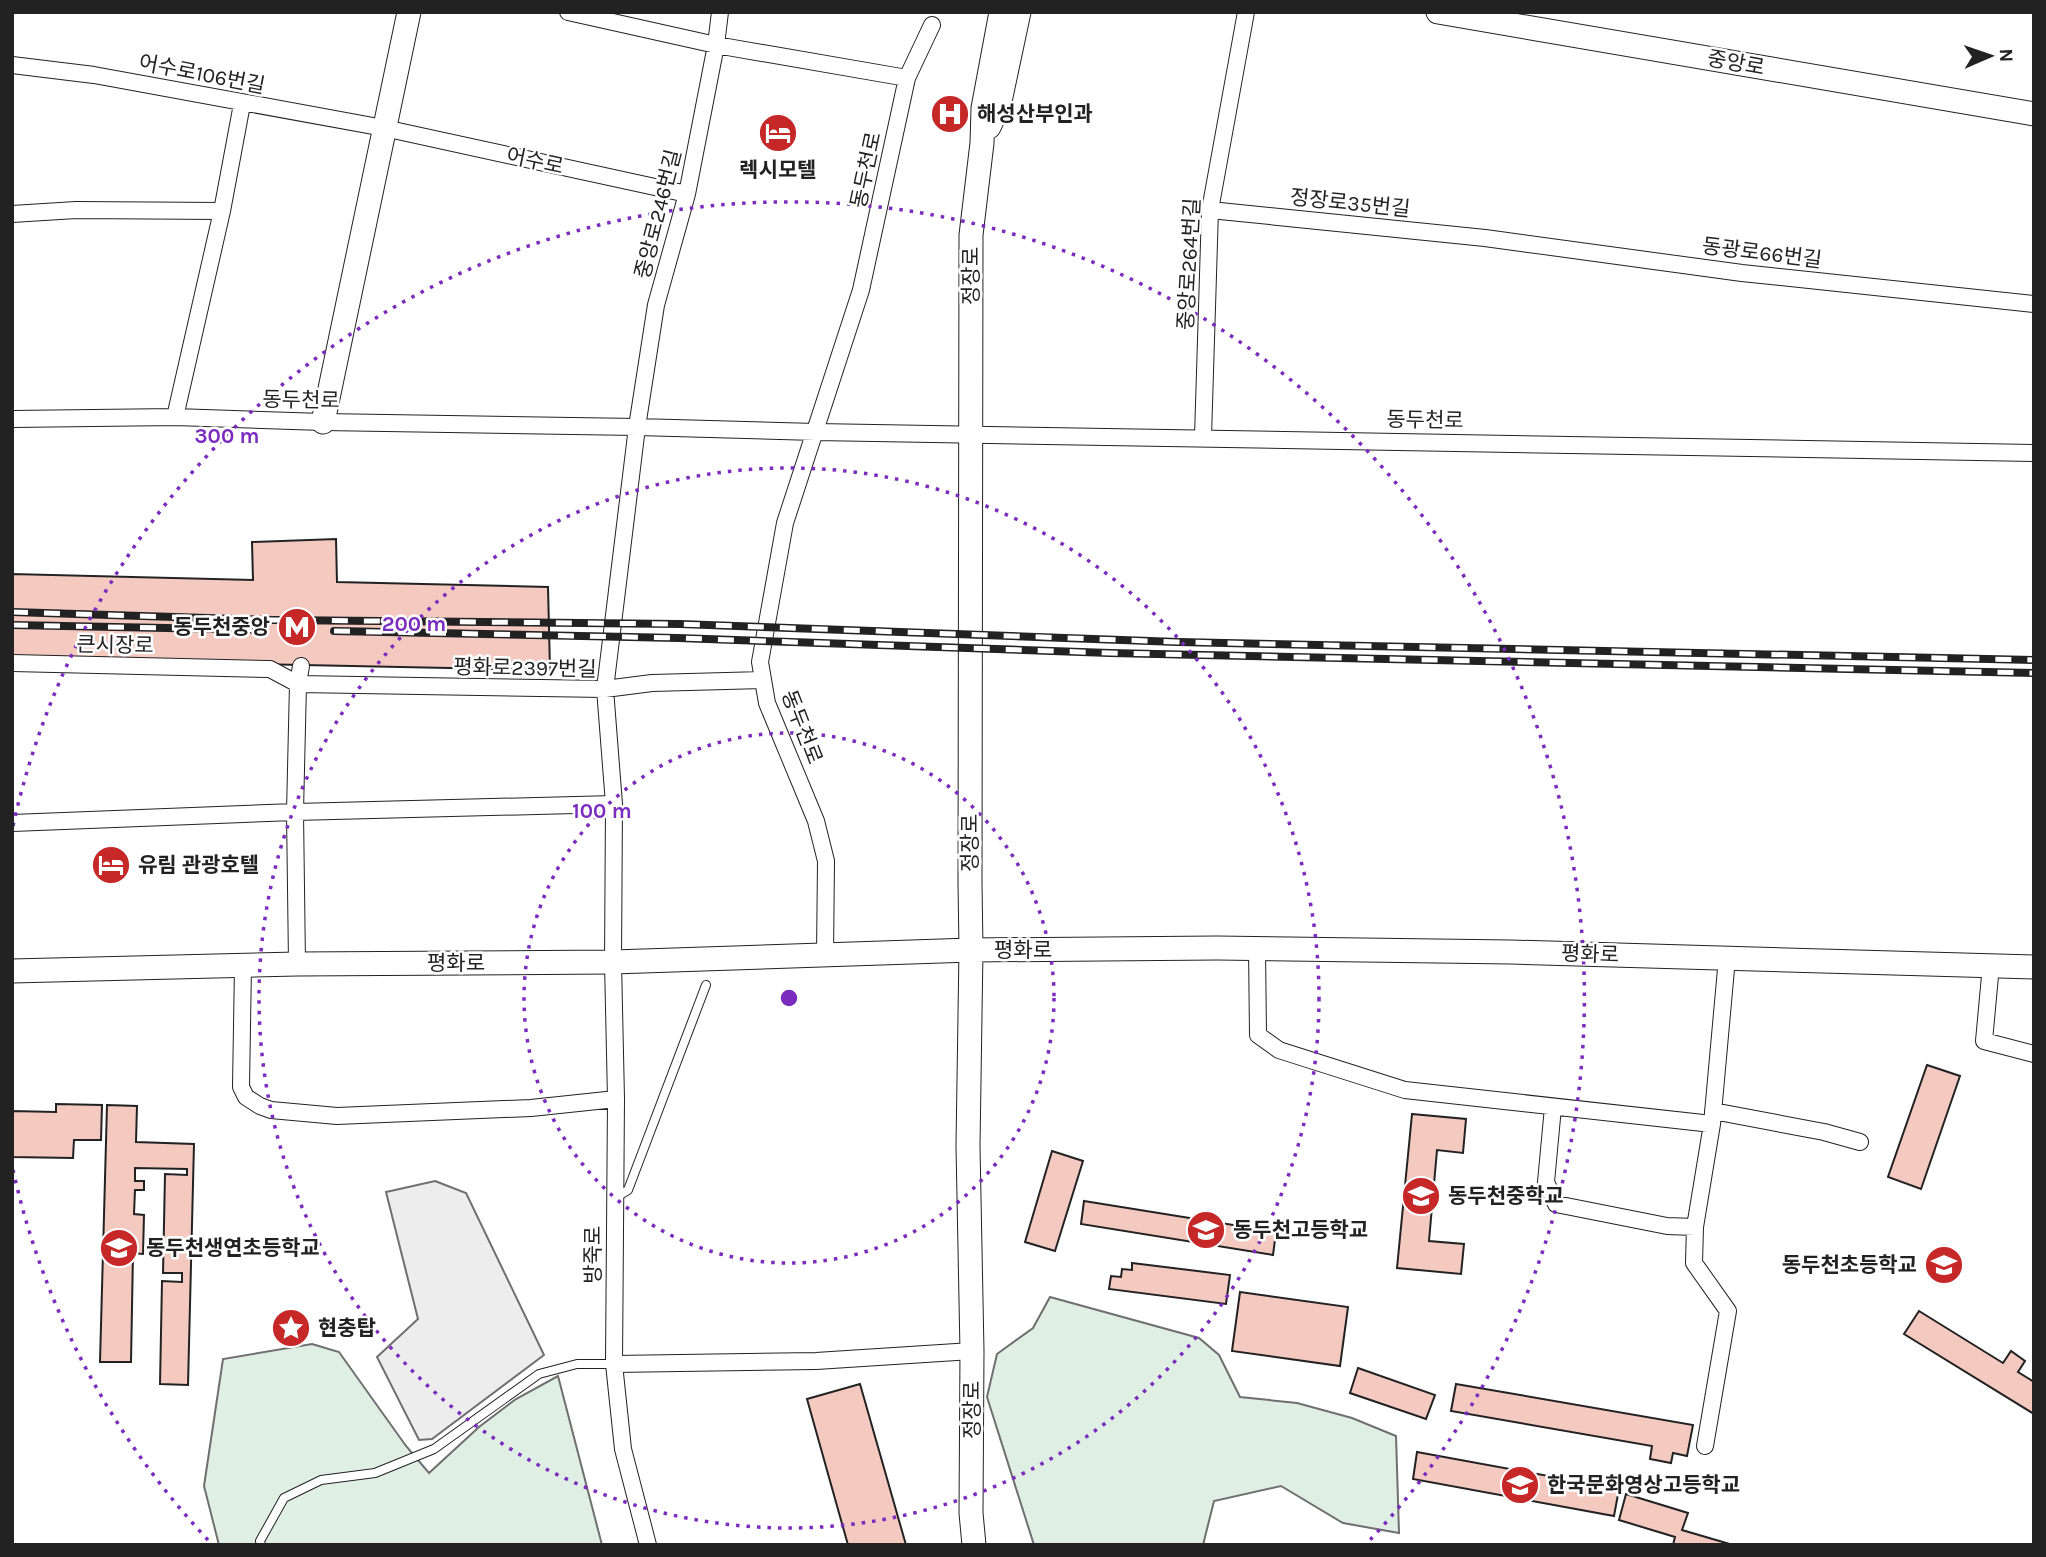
<svg xmlns="http://www.w3.org/2000/svg" width="2046" height="1557" viewBox="0 0 2046 1557" font-family="Karla,'Noto Sans KR',sans-serif">
<style>
.green{fill:#e0efe3;stroke:#6f6f6f;stroke-width:2}
.parking{fill:#ededed;stroke:#6f6f6f;stroke-width:2}
.building{fill:#f3c9c0;stroke:#222;stroke-width:2}
.lines{fill:none;stroke-linecap:round;stroke-linejoin:round}
.lane-casing{stroke:#222;stroke-width:10}
.street-casing{stroke:#222;stroke-width:18}
.secondary-casing{stroke:#222;stroke-width:25}
.lane{stroke:#fff;stroke-width:8}
.street{stroke:#fff;stroke-width:16}
.secondary{stroke:#fff;stroke-width:23}
.rail-casing{stroke:#222;stroke-width:8}
.rail{stroke:#fff;stroke-width:5;stroke-dasharray:16;stroke-linecap:butt}
.ring{fill:none;stroke:#7b2cbf;stroke-width:3.5;stroke-dasharray:3.5 7}
.labels{text-anchor:middle;stroke-width:5;stroke-linejoin:round;paint-order:stroke}
.street-label{font-size:21px;fill:#222;stroke:#fff}
.poi-label{font-size:21px;font-weight:bold;fill:#222;stroke:#fff;text-anchor:start}
.centre{fill:#7b2cbf;stroke:#fff;stroke-width:3.5}
.ring-label{font-size:21px;text-anchor:middle;font-weight:bold;fill:#7b2cbf;stroke:#fff;stroke-width:5;stroke-linejoin:round;paint-order:stroke}
</style>
<rect width="100%" height="100%" fill="#fff"/>
<path class="green" d="M1050,1297l149,41 20,17 21,42 57,6 55,15 44,18 3,97 -56,-10 -62,-37 -67,15 -11,44h-169l-47,-148 10,-43 36,-26z
M312,1344l27,8 67,94 23,27 50,-46 37,-28 42,-23 44,169h-383l-15,-59 19,-127z"/>
<path class="parking" d="M435,1181l31,12 78,162 -112,84 -13,1 -42,-83 41,-38 -32,-127z"/>
<path class="building" d="M336,539l1,43 211,5 2,83 -538,-11v-85l241,6 -1,-38z
M1927,1065l33,11 -39,113 -33,-12z
M56,1104l46,1 -1,35h-27l-1,18 -61,-1v-46l44,1z
M107,1105l30,1 -1,36 58,2 -6,241 -28,-1 2,-103 20,1v-9h-19l2,-99 22,1v-6l-52,-1v13h9v9h-9l-1,24 10,1 -1,39 -10,-1 -2,109h-31z
M1412,1114l54,5 -3,34 -26,-3 -8,91 35,3 -3,30 -64,-6z
M1052,1151l31,10 -28,90 -30,-9z
M1084,1201l192,31 -3,23 -192,-31z
M1132,1263l98,12 -4,29 -117,-15 2,-13 10,1 1,-8 10,1z
M1240,1292l108,15 -8,59 -108,-15z
M1919,1311l84,52 8,-12 14,10 -7,11 16,10v32l-130,-80z
M1358,1368l77,27 -9,24 -76,-26z
M860,1384l46,161h-58l-41,-146z
M1456,1384l237,41 -6,31 -14,-3 -2,10 -21,-4 2,-13 -201,-35z
M1417,1452l202,37 -5,27 -201,-37z
M1626,1494l62,19 -6,17 51,15h-60l2,-8 -56,-17z"/>
<g class="lines">
<g class="lane-casing">
<path id="lane" d="M615,1198l13,-8 78,-205
M261,1545l-1,-4 24,-43 37,-18 54,-7 59,-24 105,-75 38,-10h37"/>
</g>
<g class="street-casing">
<path id="street" d="M568,12l148,33 191,33
M720,12l-4,33 -29,149 -31,111 -19,122 -32,262 47,-6 111,-3
M12,65l82,10 290,53 303,66
M1210,210l275,28 257,35 292,31
M12,214l64,-4 146,1
M175,417l47,-206 20,-107
M12,419l163,-2 148,5 314,5 179,5 1218,21
M1203,437l7,-227 36,-198
M12,663l258,6 28,15 3,-18
M12,823l283,-11 319,-8
M1257,948l1,87 21,15 126,40 307,34 15,-166
M825,956l1,-95 -10,-40 -49,-118 -7,-41 25,-139 76,-233 46,-212 25,-53
M297,964l-2,-152 3,-128 307,5 9,115 -1,158 3,137 -2,265 9,85 25,96
M243,965l-2,122 5,10 14,9 11,4 66,6 194,-8 85,-9
M1991,965l-7,76 50,13
M1553,1107l-7,75 10,22 111,22 28,1
M1713,1111l111,21 36,10
M614,1364l202,-3 156,-10
M1705,1446l23,-135 -34,-48 1,-36 17,-103"/>
</g>
<g class="secondary-casing">
<path id="secondary" d="M1438,12l596,102
M989,127l10,-21 20,-94
M323,422l86,-410
M12,971l285,-7 316,-2 358,-12 246,-2 294,4 523,15
M974,1545l-3,-32 1,-162 -4,-205 3,-196 -1,-67 1,-648 11,-92 1,-35 18,-96"/>
</g>
<use href="#lane" class="lane"/>
<use href="#street" class="street"/>
<use href="#secondary" class="secondary"/>
<g class="rail-casing">
<path id="rail" d="M12,612l262,8 406,4 498,18 856,18
M12,625l252,5
M334,631l344,7 432,15 924,20"/>
</g>
<use href="#rail" class="rail"/>
</g>
<g class="ring">
<circle cx="789" cy="998" r="265"/>
<circle cx="789" cy="998" r="530"/>
<path d="M208 1540A795 795 0 0 1 13 1170M13 826A795 795 0 1 1 1370 1540"/>
</g>
<defs>
<g id="hospital-disc" transform="scale(2.0125)"><circle r="9.5" fill="#c62828" stroke="#fff"/><path d="M-5-5h3v3.5h4V-5h3V5h-3V1.5h-4V5h-3Z" fill="#fff"/></g>
<g id="hotel-disc" transform="scale(2.0125)"><circle r="9.5" fill="#c62828" stroke="#fff"/><path d="M-6-4.5h1.5V1H6V5H4.5V3h-9V5H-6ZM-4 0a1.8 1.8 0 1 1 3.6 0ZM.5 0V-2.5h3Q6-2.5 6 0Z" fill="#fff"/></g>
<g id="metro-disc" transform="scale(2.0125)"><circle r="9.5" fill="#c62828" stroke="#fff"/><path d="M-5.5 5V-5H-3L0 0L3-5H5.5V5H3V-.5L0 4L-3-.5V5Z" fill="#fff"/></g>
<g id="school-disc" transform="scale(2.0125)"><circle r="9.5" fill="#c62828" stroke="#fff"/><path d="M0-5L7-2L0 1L-7-2ZM-4 1L0 2.5L4 1V4Q0 6-4 4Z" fill="#fff"/></g>
<g id="sight-disc" transform="scale(2.0125)"><circle r="9.5" fill="#c62828" stroke="#fff"/><path d="M0-6L1.8-2.2L6-1.7L2.9 1.2L3.7 5.4L0 3.3L-3.7 5.4L-2.9 1.2L-6-1.7L-1.8-2.2Z" fill="#fff"/></g>
</defs>
<g fill-rule="evenodd">
<use href="#hospital-disc" x="950" y="114"/>
<use href="#hotel-disc" x="778" y="133"/>
<use href="#metro-disc" x="297" y="627"/>
<use href="#hotel-disc" x="111" y="865"/>
<use href="#school-disc" x="1421" y="1196"/>
<use href="#school-disc" x="1206" y="1230"/>
<use href="#school-disc" x="119" y="1248"/>
<use href="#school-disc" x="1944" y="1265"/>
<use href="#sight-disc" x="291" y="1328"/>
<use href="#school-disc" x="1520" y="1485"/>
</g>
<g class="labels">
<g class="street-label">
<text transform="translate(1736 63) rotate(10)" y="7">중앙로</text>
<text transform="translate(202 74) rotate(11)" y="7">어수로106번길</text>
<text transform="translate(535 161) rotate(12)" y="7">어수로</text>
<text transform="translate(866 170) rotate(-78)" y="7">동두천로</text>
<text transform="translate(1350 203) rotate(6)" y="7">정장로35번길</text>
<text transform="translate(658 214) rotate(-76)" y="7">중앙로246번길</text>
<text transform="translate(1762 253) rotate(7)" y="7">동광로66번길</text>
<text transform="translate(1189 264) rotate(-87)" y="7">중앙로264번길</text>
<text transform="translate(971 276) rotate(-90)" y="7">정장로</text>
<text transform="translate(301 400) rotate(1)" y="7">동두천로</text>
<text transform="translate(1425 420) rotate(1)" y="7">동두천로</text>
<text transform="translate(115 645) rotate(1)" y="7">큰시장로</text>
<text transform="translate(525 668) rotate(1)" y="7">평화로2397번길</text>
<text transform="translate(802 727) rotate(69)" y="7">동두천로</text>
<text transform="translate(970 843) rotate(-90)" y="7">정장로</text>
<text x="1023" y="957">평화로</text>
<text transform="translate(1590 954) rotate(2)" y="7">평화로</text>
<text x="456" y="970">평화로</text>
<text transform="translate(593 1255) rotate(-90)" y="7">방죽로</text>
<text transform="translate(972 1410) rotate(-90)" y="7">정장로</text>
</g>
<g class="poi-label">
<text x="977" y="121">해성산부인과</text>
<text x="778" y="177" text-anchor="middle">렉시모텔</text>
<text x="270" y="634" text-anchor="end">동두천중앙</text>
<text x="138" y="872">유림 관광호텔</text>
<text x="1448" y="1203">동두천중학교</text>
<text x="1233" y="1237">동두천고등학교</text>
<text x="146" y="1255">동두천생연초등학교</text>
<text x="1917" y="1272" text-anchor="end">동두천초등학교</text>
<text x="318" y="1335">현충탑</text>
<text x="1547" y="1492">한국문화영상고등학교</text>
</g>
</g>
<circle cx="789" cy="998" r="10" class="centre"/>
<g class="ring-label">
<text x="227" y="443">300 m</text>
<text x="414" y="631">200 m</text>
<text x="602" y="818">100 m</text>
</g>
<rect width="2046" height="1557" fill="none" stroke="#222222" stroke-width="28"/>
<g transform="translate(1990 56) rotate(88)" stroke="#ffffff" stroke-width="5" paint-order="stroke">
<path d="M0-5L12 26L0 18L-12 26Z" fill="#222222"/>
<text y="-10" font-size="19" font-weight="bold" text-anchor="middle" fill="#222222">N</text>
</g>
</svg>
